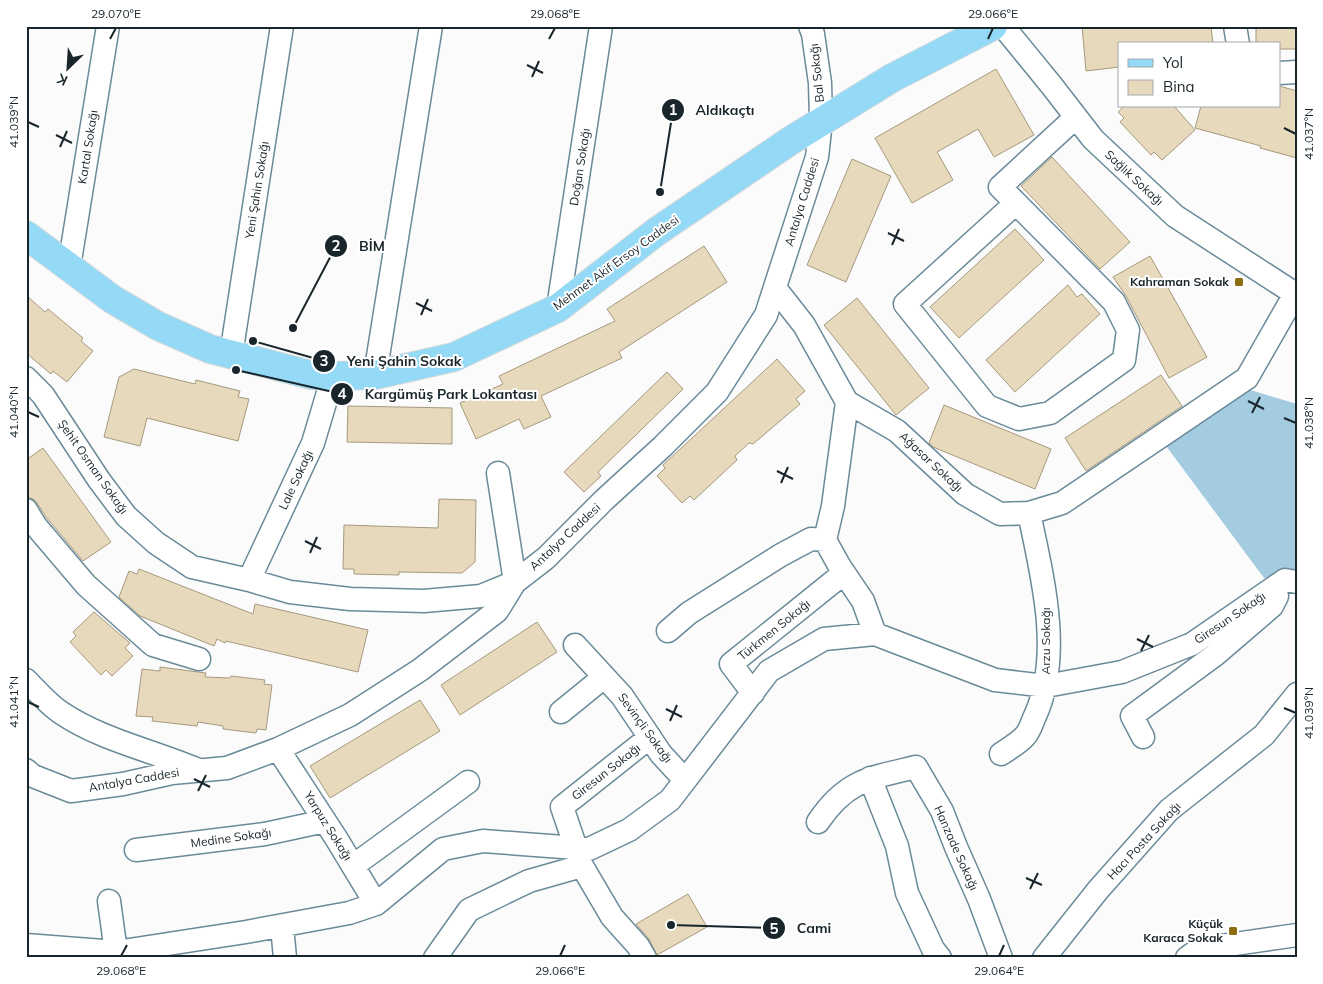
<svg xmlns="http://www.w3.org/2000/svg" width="1323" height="984" viewBox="0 0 1323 984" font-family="Mulish,sans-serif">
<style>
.forest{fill:#a3cce0}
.building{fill:#e7d9bc;stroke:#a6997d}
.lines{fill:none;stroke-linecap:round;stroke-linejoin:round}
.minor-casing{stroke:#6a8a99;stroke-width:25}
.major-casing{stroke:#d5d8d9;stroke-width:30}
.minor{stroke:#fff;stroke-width:22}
.major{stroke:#94daf7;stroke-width:28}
.ticks{fill:none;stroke:#18252b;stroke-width:2}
.poi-dot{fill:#8e6d11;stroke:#fff;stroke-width:2}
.labels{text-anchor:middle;stroke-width:4;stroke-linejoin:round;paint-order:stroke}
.street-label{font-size:12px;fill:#18252b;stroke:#fff}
.poi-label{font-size:12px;font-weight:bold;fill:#18252b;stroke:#fff;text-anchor:end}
.leader{fill:none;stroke:#18252b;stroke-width:2}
.callout-dot{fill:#18252b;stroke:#fff;stroke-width:2}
.mark-label{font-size:15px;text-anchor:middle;font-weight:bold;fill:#fff}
.callout-label{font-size:14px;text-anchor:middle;font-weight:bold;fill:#18252b;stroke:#fff;stroke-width:4;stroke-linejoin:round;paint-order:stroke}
.neatline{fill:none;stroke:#18252b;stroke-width:2}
.ticks-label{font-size:12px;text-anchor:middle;fill:#18252b}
</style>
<rect width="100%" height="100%" fill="#fbfbfb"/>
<path class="forest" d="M1247,389l50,15v173l-33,1 -109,-147z"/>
<path class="building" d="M1082,26h129l2,18h-94v23l-33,4z
M1256,26h41v23h-18v-5h-23z
M996,69l38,66 -40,22 -16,-28 -41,23 16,28 -41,23 -37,-65z
M1279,86l18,5v67l-37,-10 1,-2 -66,-18 6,-22h78z
M1124,106h50l21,24 -33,30 -8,-8 -3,3 -31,-33 4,-4 -6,-6z
M1052,157l78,85 -30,27 -79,-83z
M852,159l39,17 -45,106 -39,-17z
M1015,229l29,31 -85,78 -29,-31z
M704,246l23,36 -108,70 3,6 -81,38 10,21 -27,12 -5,-10 -43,20 -16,-36 43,-19 -4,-8 116,-55 -8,-12z
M1150,256l57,101 -38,21 -43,-82 -13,-19z
M1068,285l9,12 5,-3 18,20 -85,78 -29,-32z
M26,295l19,17 3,-3 35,29 -2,3 12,10 -26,31 -14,-11 -2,3 -25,-21z
M857,298l72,90 -33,27 -72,-90z
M777,359l28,32 -9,8 4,5 -47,40 -4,-1 -14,13 2,4 -43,40 -4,-4 -8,7 -25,-27 8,-8 -2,-3z
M134,369l61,15 1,-4 44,11 -2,6 11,2 -11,42 -91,-23 -7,28 -36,-9 15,-60z
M667,372l16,17 -85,83 3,4 -17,16 -20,-20z
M1161,375l21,31 -96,65 -21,-33z
M944,405l107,44 -16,40 -102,-42 -4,-4z
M348,406l104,2v36l-105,-2z
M43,448l68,94 -28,19 -37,-44 -9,-14 -4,-4 -7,-2v-37z
M439,499l37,1 -1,62 -13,11 -63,-1v3l-45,-1v-5h-11l1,-44 94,3z
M139,569l114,45 2,-10 113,26 -10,42 -132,-31 -1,2 -8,-4 -3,7 -74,-30 -21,-19 10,-26 8,3z
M94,612l36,31 -5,5 8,8 -21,20 -6,-6 -5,5 -31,-33 6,-6 -3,-4z
M537,622l20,30 -97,63 -19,-30z
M160,667l46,6 -1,4 25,1 1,-2 34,4 -1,4 8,1 -6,45 -9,-1 -1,4 -33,-4v-3l-25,-4 -1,4 -45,-5 1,-4 -17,-1 6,-47 18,2z
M420,700l20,31 -110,67 -20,-32z
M688,894l19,33 -50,28 -8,-16 -13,-15z"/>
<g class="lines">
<g class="minor-casing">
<path id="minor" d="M1003,26l49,60 41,53 82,77 122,79
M1235,26l3,18
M1279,73l18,-1
M1016,203l-111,101 82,102 32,13 31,-6 74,-53 4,-30 -14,-28 -98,-99 -16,-16 76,-70
M69,267l39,-241
M775,288l29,37 43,77
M558,308l43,-282
M231,355l51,-329
M375,375l56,-349
M26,378l17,17 56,85 27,36 30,27 36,24 57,13 41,12 60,7 74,2 57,-5 34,-14 -17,-109
M847,402l50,29 68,63 35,20 29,-1 33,-10 185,-125 48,-84
M847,402l-14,104 -8,34 15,27 23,34 12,33
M26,510l9,15 51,60 67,60 46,14
M249,580l64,-137 20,-67
M668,631l21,-18 92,-58 30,-16 14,1
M575,645l47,51 39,58 24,26
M26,680c11,11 22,24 34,32 41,28 91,38 136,57
M753,693l-22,-29 113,-91
M561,712l43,-35
M1143,737l-11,-21 83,-61 57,-49 5,-10
M278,749l58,89 40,66
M1001,754c7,-5 18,-11 24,-18 5,-5 7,-14 10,-20 28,-61 7,-141 -6,-203
M26,770l7,6 38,15 52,-7 49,-11 55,-5 51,-19 72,-34 70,-45 77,-59 18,-29 31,-24 58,-58 58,-53 55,-55 49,-77 51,-158 4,-36 -1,-38 -7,-49 -3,-8
M870,778l27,68 10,47 26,56 7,9
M818,822c28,-42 52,-44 98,-55l26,44 14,36 23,52 22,59
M136,850l129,-16 60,-13
M580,860l-18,-53 88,-70
M353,866l115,-84
M109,901l7,51 -2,6
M282,926l3,32
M26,945l90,7 130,-20 103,-19 27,-9 67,-55 40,-8 106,8 40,-19 41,-30 99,-129 55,-32 51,-5 120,46 51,6 76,-14 70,-28 93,-64 12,2
M435,958l34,-48 60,-29 53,-15 30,51 26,29 7,12
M1044,958l54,-68 71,-80 95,-75 33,-41
M1187,958l7,-5 20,-6 83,-12"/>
</g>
<g class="major-casing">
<path id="major" d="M26,235l86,64 46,27 52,23 101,26 22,1 42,-1 79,-18 104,-49 98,-76 134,-91 102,-63 101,-52"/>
</g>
<use href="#minor" class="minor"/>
<use href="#major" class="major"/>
</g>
<path class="ticks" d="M110,39l6,-11M549,39l6,-11M988,39l5,-11M527,65l16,8M532,77l7,-16M28,122l11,5M1284,128l12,6M56,135l16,8M60,147l7,-16M888,233l16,8M892,245l7,-16M416,303l16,8M421,315l7,-16M1248,401l16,8M28,412l11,5M1252,413l8,-16M1284,418l12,5M777,471l16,8M781,483l7,-16M305,541l16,8M310,553l7,-16M1137,639l16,8M1141,651l8,-16M28,702l11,5M1284,708l12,5M666,709l16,8M670,721l7,-16M194,779l16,8M198,791l8,-16M1026,878l16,7M1030,889l8,-16M121,956l6,-11M560,956l5,-11M999,956l5,-11"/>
<g class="poi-dot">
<rect x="1234" y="277" width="10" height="10" rx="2.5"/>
<rect x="1228" y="926" width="10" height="10" rx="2.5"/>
</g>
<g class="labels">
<g class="street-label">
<text transform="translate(817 73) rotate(-96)" y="4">Bal Sokağı</text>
<text transform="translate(88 147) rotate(-81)" y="4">Kartal Sokağı</text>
<text transform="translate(580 167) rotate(-81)" y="4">Doğan Sokağı</text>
<text transform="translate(1134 178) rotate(43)" y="4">Sağlık Sokağı</text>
<text transform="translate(257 190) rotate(-81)" y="4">Yeni Şahin Sokağı</text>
<text transform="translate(802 202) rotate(-73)" y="4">Antalya Caddesi</text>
<text transform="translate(616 263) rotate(-36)" y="4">Mehmet Akif Ersoy Caddesi</text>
<text transform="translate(931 462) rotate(43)" y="4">Ağasar Sokağı</text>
<text transform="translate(93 467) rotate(55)" y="4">Şehit Osman Sokağı</text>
<text transform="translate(296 480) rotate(-65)" y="4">Lale Sokağı</text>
<text transform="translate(565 537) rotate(-43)" y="4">Antalya Caddesi</text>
<text transform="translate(1230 618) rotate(-34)" y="4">Giresun Sokağı</text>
<text transform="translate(774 630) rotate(-39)" y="4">Türkmen Sokağı</text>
<text transform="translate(1046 641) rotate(-90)" y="4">Arzu Sokağı</text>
<text transform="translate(645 728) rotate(54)" y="4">Sevinçli Sokağı</text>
<text transform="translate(606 772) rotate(-38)" y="4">Giresun Sokağı</text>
<text transform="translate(134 780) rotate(-10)" y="4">Antalya Caddesi</text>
<text transform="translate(328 826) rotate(58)" y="4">Yarpuz Sokağı</text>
<text transform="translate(231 838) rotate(-8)" y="4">Medine Sokağı</text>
<text transform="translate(1144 841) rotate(-47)" y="4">Hacı Posta Sokağı</text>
<text transform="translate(956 848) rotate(66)" y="4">Hanzade Sokağı</text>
</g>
<g class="poi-label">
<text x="1229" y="286">Kahraman Sokak</text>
<text x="1223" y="928">Küçük<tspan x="1223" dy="14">Karaca Sokak</tspan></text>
</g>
</g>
<path class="leader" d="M660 192L673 110M293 328L336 246M253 341L324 361M236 370L342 394M671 925L774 928"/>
<g class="callout-dot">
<circle cx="660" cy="192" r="5"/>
<circle cx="293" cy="328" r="5"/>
<circle cx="253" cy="341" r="5"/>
<circle cx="236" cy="370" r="5"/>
<circle cx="671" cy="925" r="5"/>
<circle cx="673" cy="110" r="12"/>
<circle cx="336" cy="246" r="12"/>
<circle cx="324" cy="361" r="12"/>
<circle cx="342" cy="394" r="12"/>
<circle cx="774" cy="928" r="12"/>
</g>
<g class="mark-label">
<text x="673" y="115">1</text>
<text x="336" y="251">2</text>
<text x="324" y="366">3</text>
<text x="342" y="399">4</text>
<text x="774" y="934">5</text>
</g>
<g class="callout-label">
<text x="725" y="115">Aldıkaçtı</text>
<text x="372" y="251">BİM</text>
<text x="404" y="366">Yeni Şahin Sokak</text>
<text x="451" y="399">Kargümüş Park Lokantası</text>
<text x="814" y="933">Cami</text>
</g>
<rect width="1323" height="984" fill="none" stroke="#ffffff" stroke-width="55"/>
<rect x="1118" y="42" width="162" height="65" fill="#ffffff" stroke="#a3a8aa"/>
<rect x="1128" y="59" width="25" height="8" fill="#94daf7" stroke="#a3a8aa"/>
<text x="1163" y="68" font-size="15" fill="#18252b">Yol</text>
<rect x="1128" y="80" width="25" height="15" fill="#e7d9bc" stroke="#a3a8aa"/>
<text x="1163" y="92" font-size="15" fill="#18252b">Bina</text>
<g transform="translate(68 68) rotate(205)" stroke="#ffffff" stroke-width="4" paint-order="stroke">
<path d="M0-4L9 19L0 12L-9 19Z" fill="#18252b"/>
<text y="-8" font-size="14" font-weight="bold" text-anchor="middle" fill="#18252b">K</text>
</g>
<rect x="28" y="28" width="1268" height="928" class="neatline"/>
<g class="ticks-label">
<text x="116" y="18">29.070°E</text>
<text x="555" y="18">29.068°E</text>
<text x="993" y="18">29.066°E</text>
<text transform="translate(14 122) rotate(-90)" y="4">41.039°N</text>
<text transform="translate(1309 134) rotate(-90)" y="4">41.037°N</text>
<text transform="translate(14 412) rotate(-90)" y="4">41.040°N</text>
<text transform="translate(1309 423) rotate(-90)" y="4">41.038°N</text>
<text transform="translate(14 702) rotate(-90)" y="4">41.041°N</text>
<text transform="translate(1309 713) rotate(-90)" y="4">41.039°N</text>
<text x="121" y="975">29.068°E</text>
<text x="560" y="975">29.066°E</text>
<text x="999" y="975">29.064°E</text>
</g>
</svg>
